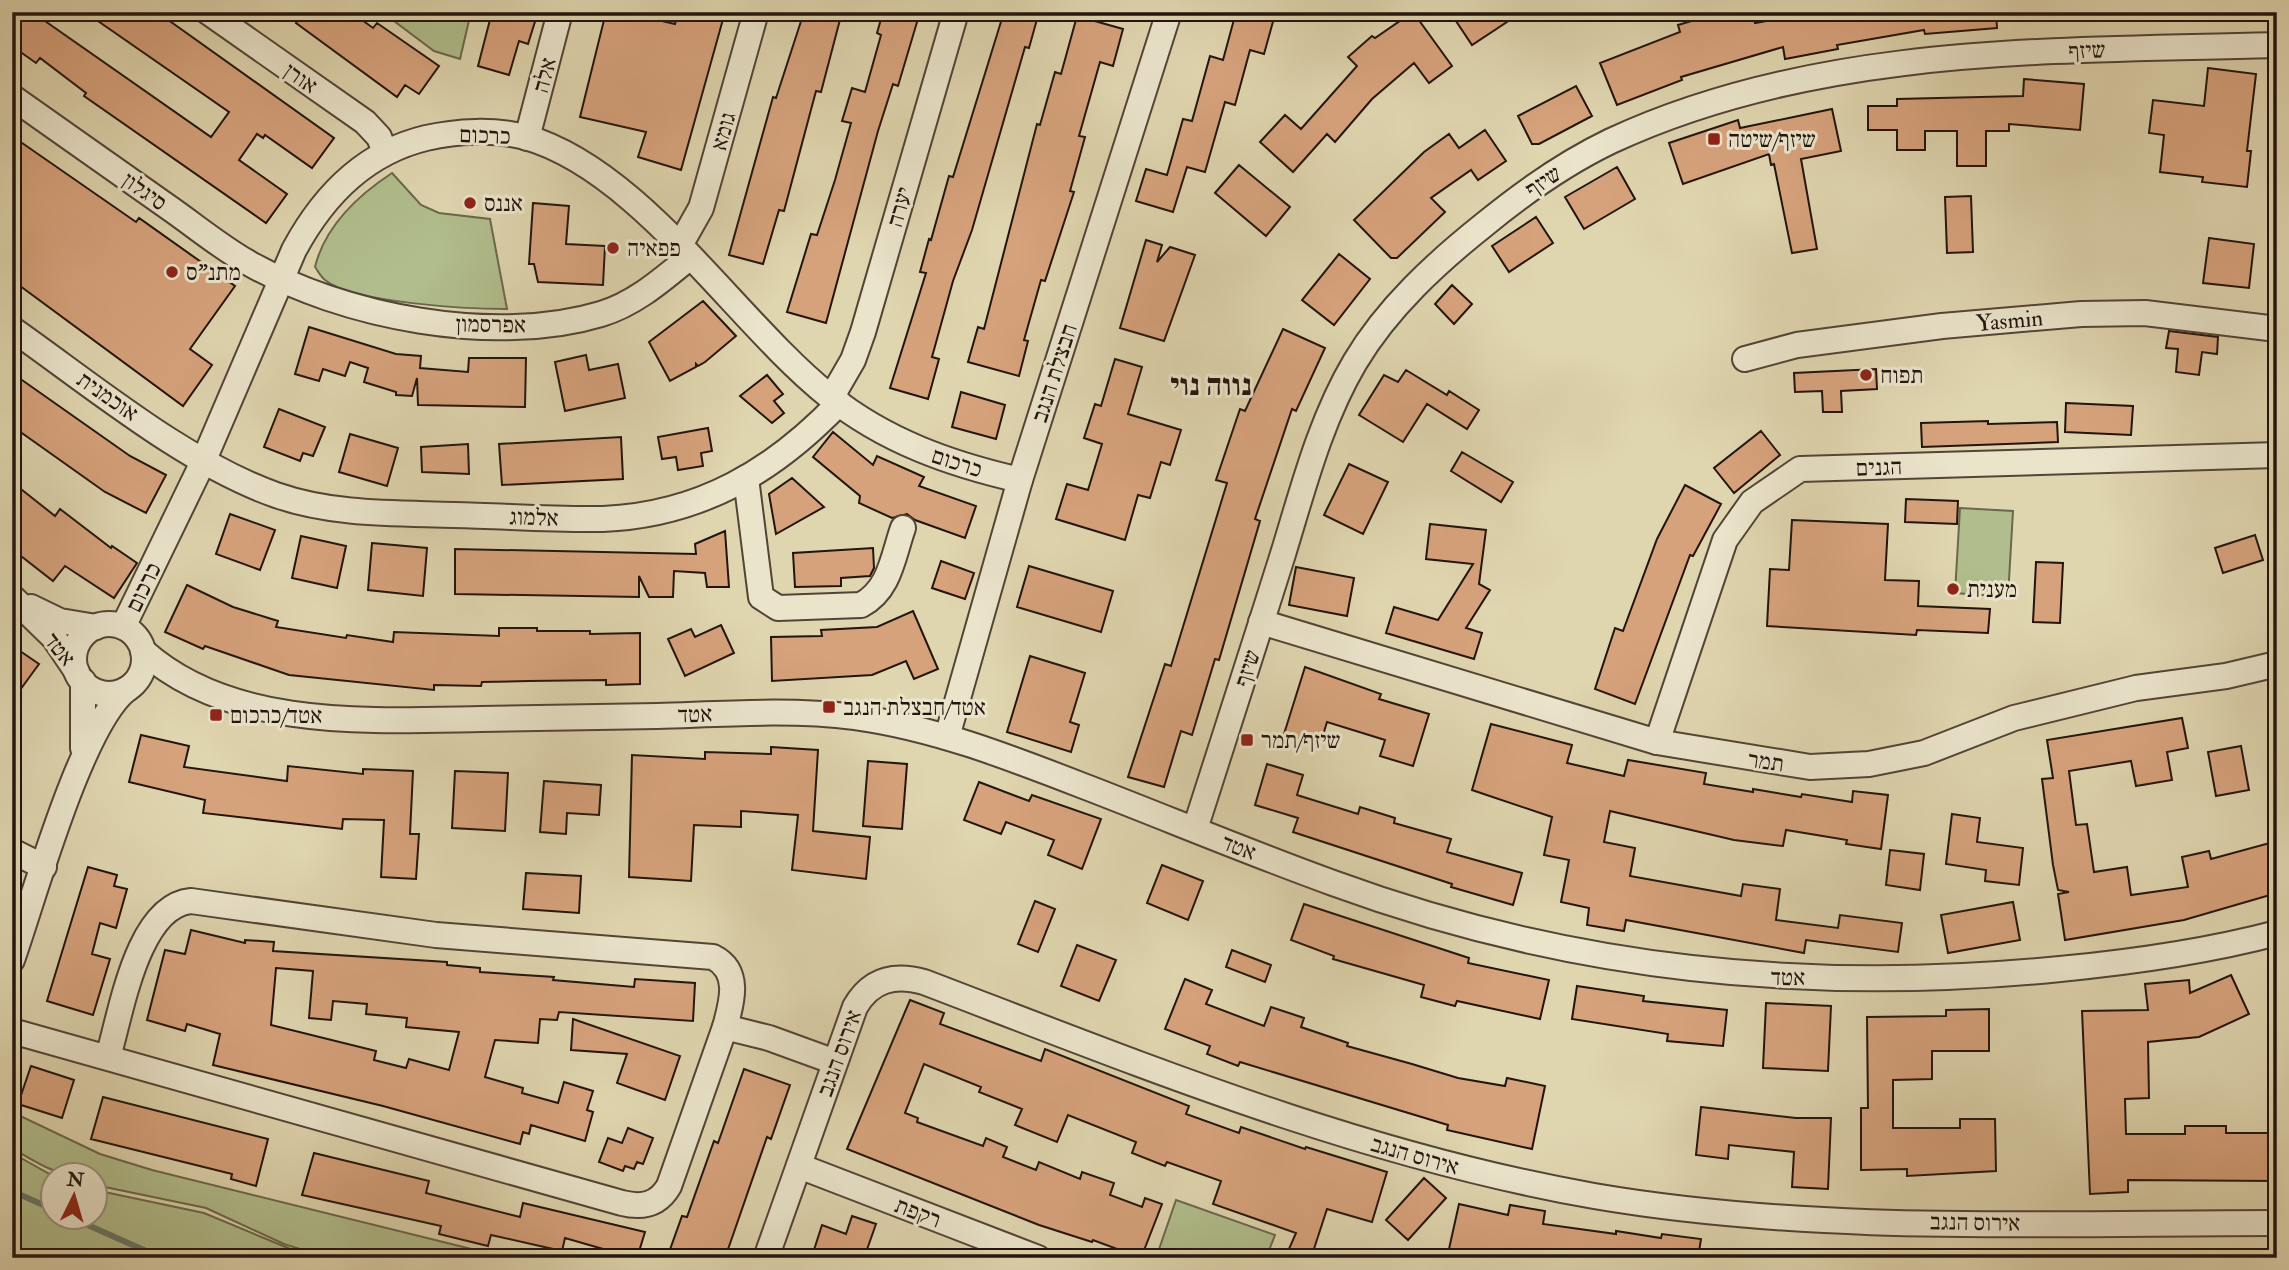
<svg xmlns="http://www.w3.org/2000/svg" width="2289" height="1270" viewBox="0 0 2289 1270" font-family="'IM FELL Double Pica','Frank Ruhl Libre',serif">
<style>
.green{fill:#b1bd8c;stroke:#6a684d;stroke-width:2}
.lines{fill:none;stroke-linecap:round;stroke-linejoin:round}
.stream{stroke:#677769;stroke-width:6}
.building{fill:#d6a27c;stroke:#23140e;stroke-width:2;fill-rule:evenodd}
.minor-casing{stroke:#524436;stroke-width:28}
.minor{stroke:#eae4cb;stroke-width:24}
.poi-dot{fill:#8f2418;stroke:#eae4cb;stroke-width:2.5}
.labels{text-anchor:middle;stroke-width:6;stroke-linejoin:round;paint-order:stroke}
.street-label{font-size:23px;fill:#23140e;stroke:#eae4cb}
.poi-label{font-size:23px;fill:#23140e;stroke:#eae4cb;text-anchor:start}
.district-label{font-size:30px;font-weight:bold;fill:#23140e;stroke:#eae4cb}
</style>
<rect width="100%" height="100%" fill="#dfd5af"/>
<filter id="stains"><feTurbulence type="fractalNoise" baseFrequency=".00286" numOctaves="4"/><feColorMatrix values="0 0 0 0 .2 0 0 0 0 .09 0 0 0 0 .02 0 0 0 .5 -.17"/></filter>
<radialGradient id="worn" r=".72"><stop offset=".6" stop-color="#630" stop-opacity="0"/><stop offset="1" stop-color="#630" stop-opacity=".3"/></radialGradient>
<path class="green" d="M382,12h89l-11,47 -26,-8z
M392,173l29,32 18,8 51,6 17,90c-37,0 -155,-6 -182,-29 -4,-3 -7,-9 -10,-13 10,-41 42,-71 77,-94z
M1960,508l53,3 -5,86 -53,-4z
M12,1107l4,7 84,40 52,16 356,88h-180l-44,-14 -78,-36 -106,-22 -5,-1 -1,-9c-38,0 -50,-9 -82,-28z
M12,1153l41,23 -1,42h42l1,-28 109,23 108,45h-300z
M1176,1200l99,35 -9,23h-110z"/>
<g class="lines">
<path class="stream" d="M12,1191l40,18
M72,1218l83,37 16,3"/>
</g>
<path class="building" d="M16,12h35l-6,9 166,116 18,-25 -144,-100h72l177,126 -22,30 -47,-33 -2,3 -6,-4 -18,26 48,34 -21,29 -182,-127 2,-3 -46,-35 -4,5 -24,-17v-28z
M304,12h47l22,16 4,-5 62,43 -20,28 -14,-9 -8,12 -101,-74z
M492,12h46l-10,32 -9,-3 -10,34 -31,-9z
M606,12h17l52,12 3,-12h47l-44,158 -43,-13 8,-25 -66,-15z
M804,12h38l-21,80 -5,-1 -32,120 -5,-1 -16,54 -34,-9 44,-158 3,1z
M883,12h37l-22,74 -5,-2 -15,47 -52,192 -39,-11 24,-78 6,1 18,-55 16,-57 -9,-2 10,-33 13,4 16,-57 -4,-2z
M1004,12h35l-10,36 -4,-1 -53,183 -19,51 -21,76 7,2 -11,40 -38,-11 36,-115 -6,-1 9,-33 2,1 18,-64 4,1z
M1236,12h16l22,6 -10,36 -14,-4 -15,55 -10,-3 -20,70 -18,-5 -14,45 -37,-11 10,-32 21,6 16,-56 9,2 18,-65 13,4z
M1413,12l39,54 -23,17 -15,-20 -42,36 -37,43 -8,-8 -34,38 -33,-30 25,-27 16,14 56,-63 -9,-9 24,-21 3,2z
M1450,12h72l-50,33z
M1722,12h30l3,11 61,-11h180l1,16 -72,6 -1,-4 -87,15 1,4 -53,10 -2,-12 -102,30 1,3 -65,25 -17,-42 80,-31 -2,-7z
M1077,16l46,13 -10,37 -13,-4 -21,74 6,1 -15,54 4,1 -29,89 -4,-1 -17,60 4,1 -9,35 -51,-14 10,-35 6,2 53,-205 3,1 15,-53 6,2z
M2208,68l48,6 -9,77h4l-4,36 -45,-5 1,-5 -43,-5 4,-37 -15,-2 4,-33 51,6z
M2024,79l60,5 -4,46 -71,-6v7h-23v35h-29v-35h-32v19h-28v-20h-29v-24h29v-7l126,-3z
M1576,86l16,30 -53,28h-7l-14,-28z
M1832,109l9,42 -40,8 16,90 -25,4 -18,-89 -3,1 -2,-11 -86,30 -14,-41 69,-23 2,8z
M1485,130l21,31 -28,19 -7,-10 -40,28 14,14 -48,46h-6l-37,-38 70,-68 25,-18 10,14z
M12,136l124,86 3,-4 96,68 -45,63 22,16 -29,41 -171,-126z
M1239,165l51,42 -24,29 -51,-43z
M1617,167l18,32 -51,30 -19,-32z
M1971,196l2,56 -26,1 -2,-56z
M533,203l36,3 -3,38 39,2 -2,39 -65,-3 -4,-18h-5z
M1536,217l17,26 -44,29 -17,-26z
M2209,238l45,6 -5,44 -46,-5z
M1146,240l16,5 -5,17 13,-15 25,8 -31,86 -44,-13z
M1339,254l31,25 -36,46 -32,-25z
M1452,285l20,19 -18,20 -19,-20z
M703,301l33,35 -31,26 -7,4 -2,-2v3l-26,14 -21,-39z
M309,327l87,27 25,2 -1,12 48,4 1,-14h57l-1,49 -107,-2 -1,-27 -5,18 -16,-1v-3l-32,-10 4,-14 -18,-6 -5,14 -22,-7 -4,12 -24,-7z
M1283,329l42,19 -29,63 -4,-2 -37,110 5,2 -41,139 -4,-1 -23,76 -11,-4 -17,56 -36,-10 37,-113 6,2 56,-183 -11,-3 24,-71 5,2z
M2169,331l49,6 -1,17 -15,-2 -3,23 -23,-3 2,-23 -12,-1z
M586,355l3,15 29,-6 7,34 -60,13 -10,-49z
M1115,359l27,8 -14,47 53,16 -11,35 -9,-3 -11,36 -12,-3 -13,45 -69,-21 11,-35 21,6 14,-46 -18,-6 11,-34 6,2z
M1876,369l1,20 -36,2 1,21h-19l-1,-21 -27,1 -1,-19z
M1406,370l41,25 2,-4 30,19 -12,19 -40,-25 -24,38 -44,-27 25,-40 14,7z
M12,373l118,83 36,19 -20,38 -41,-21 -93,-66z
M767,375l16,19 -9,7 10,12 -12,10 -32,-27z
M961,392l44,13 -9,34 -44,-12z
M2066,403l67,3 -2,29 -66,-3z
M279,409l46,18 -12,29 -10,-3 -3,8 -36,-14z
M1988,421v3l69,-2 1,20 -136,5 -1,-24z
M708,428l4,23 -11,2 2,13 -25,4 -2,-13 -14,2 -4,-22z
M1761,431l19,24 -46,38 -20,-25z
M833,432l40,33 4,-9 47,21 -5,9 57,20 -11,32 -50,-18 -8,-6 -15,4 -33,-15 1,-7 -47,-39z
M350,434l48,14 -11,38 -48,-14z
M621,437l2,42 -121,6 -3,-41z
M468,444l1,30 -47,-2 -1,-25z
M1462,452l51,30 -12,20 -50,-31z
M1349,464l39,18 -25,52 -39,-19z
M792,478l32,29 -48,27 -7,-40z
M12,482l43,34 5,-7 51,39 1,-2 25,17 -23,35 -49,-32 -12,15 -41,-32z
M1685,485l36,19 -28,52 -3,-1 -55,149 -40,-15 20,-61 8,3 34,-92z
M1906,499l52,2 -1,23 -52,-2z
M230,514l45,16 -15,40 -44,-16z
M1792,520l96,4 -3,56 34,1 -1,25 72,3 -2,24 -71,-3 -1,5 -149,-9 3,-57 19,1z
M1430,524l56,6 -7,54 11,6 -24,38 16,5 -8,26 -88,-26 8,-26 44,13 35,-56 -47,-5z
M725,531l4,56h-22l-2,-14 -31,-2 -1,26h-24l-10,-21v21l-184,-3v-45l241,5 -1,-10z
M2255,535l8,25 -40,13 -8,-25z
M301,536l45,10 -9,42 -45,-10z
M372,543l55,5 -4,48 -55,-6z
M873,548l1,20 -4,8 -29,2v8l-46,1 -2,-34z
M941,561l33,12 -9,26 -33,-11z
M2036,562l27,1 -3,60 -27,-1z
M1029,566l84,25 -12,41 -84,-25z
M1296,567l58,11 -7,38 -58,-11z
M187,585l46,22 45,14 -2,6 70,11 1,-3 46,7 1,-10 105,4v-8h38v3h53v3l50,-1v51l-34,1v-5l-77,1 -47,1 -1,4 -47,-1v5l-145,-15 -84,-29 -2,3 -38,-17z
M913,611l25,58 -24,10 -8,-18 -34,14 -100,6 -1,-44 51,-1 -1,-6 56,-3z
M721,625l13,28 -49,23 -17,-37 23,-10 4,8z
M20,651l19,13 -27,37v-39z
M1030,656l55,17 -15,49 9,3 -8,27 -64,-20z
M1305,667l76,27 -2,5 50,15 -16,52 -33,-10 5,-16 -58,-18 -7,23 -36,-11z
M2182,718l6,30 -21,4 5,28 -36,6 -5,-25 -62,10 7,54 11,-1 7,48 33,-5 4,28 57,-8 -6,-30 27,-6 2,8 66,-18v52l-93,27 -119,20 -7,-46 11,-2 -11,-2 -5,-25 -11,-86 11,-1 -6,-38z
M1491,724l81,21 -5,18 57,13 4,-16 78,13 -2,11 49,8v-3l48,8 1,-3 50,8 1,-11 35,4 -7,54 -35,-5 1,-4 -61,-10 -3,16 -49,-6 -124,-29 -6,31 31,6 -5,28 111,20 2,-12 37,5 -4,31 62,8 2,-13 62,8 -4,29 -92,-12 -2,13 -178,-33 -2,11 -37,-6 2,-17 -28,-6 8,-42 -25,-5 8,-38 -80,-27z
M141,735l48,11 -5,21 103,14 1,-15 75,8v-5l50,2 -3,63h9l-3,45 -35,-2 3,-57 -41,-1 -1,10 -139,-16 2,-13 -76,-18z
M2241,746l8,44 -33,6 -8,-44z
M771,747l47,3 -5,81 57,6 -4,42 -74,-9 6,-55 -57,-4v16l-47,-2 -3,56 -62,-4 3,-122 73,4v-7l66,2z
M868,761l39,3 -5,65 -39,-3z
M1267,764l36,11 -6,20 61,19 2,-7 35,11 -1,5 57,16 -4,13 75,21 -9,32 -62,-18 1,-3 -159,-52 5,-14 -43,-13z
M455,771l53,2 -3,58 -53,-3z
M544,781l57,4 -2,30 -32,-2 -1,21 -26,-2z
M979,782l50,19 3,-6 69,24 -19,50 -34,-14 6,-15 -48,-18 -5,12 -37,-14z
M1952,814l28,4 -3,24 46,6 -4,37 -34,-4 1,-11 -40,-6z
M1890,850l34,4 -4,36 -34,-5z
M1162,865l41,16 -15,39 -41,-17z
M88,867l29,8 -3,11 13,3 -11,39 -16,-5 -8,31 18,5 -17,56 -46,-14z
M526,873l55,3 -2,37 -56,-4z
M1035,901l20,8 -17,43 -20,-8z
M2013,902l7,38 -72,13 -7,-38z
M1304,904l165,54 -1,5 81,17 -9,39 -83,-18 -2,5 -34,-9 3,-12 -91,-26 1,-3 -43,-16z
M191,930l54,13v-3l29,2 -1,9 174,11v3l33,3v4l74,5 -1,3 81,7 1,-8 60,4 -2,38 -134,-9 -2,8 -17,-1 -2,24 -43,-3 -10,37 38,11 -1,5 36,10 6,-21 29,9 -6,19 6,2 -8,29 -54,-16 -2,9 -6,-2 -3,12 -137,-38 -170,-41 7,-31 -33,-10 -2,7 -38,-11 18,-70 20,4zM276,968l37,3 -4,47 22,2 2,-19 34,3 -1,10 41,4 -1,9 53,5 -10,38 -40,-11 -3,9 -32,-8 2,-9 -105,-26z
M1077,945l39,15 -17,41 -38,-15z
M1232,950l39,15 -6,17 -39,-15z
M2231,975l18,39 -50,23 -51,5 1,56 -24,1 1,35h59v-8h41v7h51v48l-149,-1v12l-38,2 -8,-183 66,-1 -3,-26 44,-4 1,13z
M1185,979l27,11 -6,14 58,22 7,-19 33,11 -3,9 47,16 -1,3 65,18 46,14 47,8 2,-8 38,8 -13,63 -85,-19 1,-5 -208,-63 -2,4 -31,-12 3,-8 -45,-17z
M1577,986l67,10 -1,5 84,9 -4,36 -56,-5 1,-7 -96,-15z
M910,1000l34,13 -4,11 101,37 4,-12 144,57 -3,8 53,19 2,-6 64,22 1,-2 81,25 -15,50 -45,-13 -16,49h-26l11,-25 -83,-29 8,-23 -54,-19 -2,4 -33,-13 4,-11 -68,-27 -11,27 -42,-17 7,-16 -43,-17 2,-5 -57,-23 -19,49 13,5 -1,4 66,24 3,-8 21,9 -4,10 33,13 3,-8 41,17 2,-7 32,11 -4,12 32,12 3,-9 17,6 -21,54 -48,-18 -1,2 -53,-17 -192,-76z
M1766,1003l65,3 -3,65 -65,-3z
M1989,1009v42h-57v28l-39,1v48h67v-9h35l1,52 -89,5v-7l-46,1v-62h7l-1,-91 79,-1v-6z
M573,1019l107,37 -15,44 -48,-17 10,-29 -56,-4z
M31,1066l43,14 -12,38 -44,-14z
M744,1069l46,16 -19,54 -4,-2 -42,121h-14l-15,-6 -2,6h-27l15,-42 5,1 27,-76 4,2z
M103,1097l165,42 -12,47 -25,-7 1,-5 -141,-35z
M1701,1107l95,11h35l-3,71 -36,-2 2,-35 -65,-7 -1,14 -32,-4z
M628,1128l25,10 -10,26 -6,-2 -3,7 -9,-3 -2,5 -24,-9 9,-24 14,5z
M314,1153l115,28 -3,12 94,24 3,-14 122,29 -8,26h-29l2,-7 -45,-13 -3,13 -71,-16 -3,11 -49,-12 2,-8 -139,-31z
M1424,1178l22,20 -38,42 -22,-20z
M1459,1204l49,11 2,-10 35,6 -2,13 73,10v-3l45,7 1,-4 39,5 -3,19h-251z
M852,1216l24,8 -12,34h-28l-22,-8 8,-25 24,9z"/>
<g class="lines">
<g class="minor-casing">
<g id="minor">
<path d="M208,12l157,110 14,15 6,15"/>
<path d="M12,97c52,37 104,73 156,110 26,18 51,39 79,55 95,55 248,84 354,52 34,-10 62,-35 89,-57"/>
<path d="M527,138l33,-126"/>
<path d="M679,247l22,-39 55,-196"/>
<path d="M12,329c80,56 173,134 264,166 57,20 119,18 178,20 50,1 100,5 149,4 97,-4 171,-48 236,-116"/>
<path id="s1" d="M1745,359l52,-14 145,-19 139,-12 64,-1 132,16"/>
<path d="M831,398l22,-38 10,-28 93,-320"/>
<path d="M746,478l15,119 17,11 83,-3c29,-15 32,-49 42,-77"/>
<path d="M12,597l42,41 23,34"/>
<path d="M31,607l29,14 36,6"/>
<path d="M1261,622l396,120 153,25 59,-3 55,-11 90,-35 122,-30 90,-12 51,-12"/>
<circle cx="109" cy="659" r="35"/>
<path d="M123,627l80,-165 91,-212c29,-54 70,-97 132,-112 31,-7 68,-9 99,-1 115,32 212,186 304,259 56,45 121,68 191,84"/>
<path d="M143,651c88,79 227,70 338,68 58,-1 117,-2 176,-3 66,-2 132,-7 198,1 80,11 156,41 231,70 83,32 164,66 247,96 237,87 476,111 727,86 73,-7 145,-17 217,-36"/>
<path d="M83,681v67"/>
<path d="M947,737l73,-257 149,-468"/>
<path d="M1657,742l68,-202 27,-38 48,-33 477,-14"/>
<path d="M1195,829c29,-91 59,-183 88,-275 20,-65 37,-133 72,-192 32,-54 81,-99 130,-138 39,-32 80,-61 126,-83 206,-96 444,-90 666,-96"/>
<path d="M12,851l32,16"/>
<path d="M12,960c22,-62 69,-235 115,-271"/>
<path d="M12,1031l610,172c20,5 36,2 47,-17l56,-159"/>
<path d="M108,1057c13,-43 29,-151 83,-156l245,34 277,22c28,14 19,45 12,70l44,11 66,24"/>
<path d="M799,1166l239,92"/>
<path d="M766,1258l89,-251c16,-28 40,-33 69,-25 220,84 437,173 670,214 222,38 458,27 683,27"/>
</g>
</g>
<use href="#minor" class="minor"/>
</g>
<g class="poi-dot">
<rect x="1707" y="132" width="14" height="14" rx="3.5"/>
<circle cx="470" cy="203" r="7"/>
<circle cx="613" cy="248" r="7"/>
<circle cx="172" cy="272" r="7"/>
<circle cx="1866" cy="375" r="7"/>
<circle cx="1953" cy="589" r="7"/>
<rect x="822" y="700" width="14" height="14" rx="3.5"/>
<rect x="209" y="708" width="14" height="14" rx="3.5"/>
<rect x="1240" y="733" width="14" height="14" rx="3.5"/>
</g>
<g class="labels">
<g class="street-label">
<text transform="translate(2087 50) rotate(-2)" y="8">שיזף</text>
<text transform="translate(544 75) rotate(-75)" y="8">אלה</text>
<text transform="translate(301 78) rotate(35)" y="8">אורן</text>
<text transform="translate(723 131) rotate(-74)" y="8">גומא</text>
<text transform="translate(485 135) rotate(2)" y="8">כרכום</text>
<text transform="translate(1543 181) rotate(-34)" y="8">שיזף</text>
<text transform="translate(145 191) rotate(35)" y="8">סיגלון</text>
<text transform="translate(899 207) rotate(-74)" y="8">יערה</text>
<text dy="8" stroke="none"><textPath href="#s1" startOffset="268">Yasmin</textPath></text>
<text transform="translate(491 324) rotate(1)" y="8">אפרסמון</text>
<text transform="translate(1054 373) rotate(-72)" y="8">חבצלת הנגב</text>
<text transform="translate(108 396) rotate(35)" y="8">אוכמנית</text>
<text transform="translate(957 462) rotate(18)" y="8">כרכום</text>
<text transform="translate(1879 467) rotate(-2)" y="8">הגנים</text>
<text transform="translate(534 517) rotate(2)" y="8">אלמוג</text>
<text transform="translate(143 587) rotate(-64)" y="8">כרכום</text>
<text transform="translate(60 649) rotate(52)" y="8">אטד</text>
<text transform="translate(1247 668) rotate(-72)" y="8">שיזף</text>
<text transform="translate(695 714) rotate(-2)" y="8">אטד</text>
<text transform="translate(1766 761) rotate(8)" y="8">תמר</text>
<text transform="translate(1239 847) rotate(21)" y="8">אטד</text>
<text transform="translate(1788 977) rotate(1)" y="8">אטד</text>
<text transform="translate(839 1053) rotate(-70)" y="8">אירוס הנגב</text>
<text transform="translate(1415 1155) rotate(16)" y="8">אירוס הנגב</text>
<text transform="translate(918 1212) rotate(21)" y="8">רקפת</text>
<text transform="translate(1975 1222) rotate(1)" y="8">אירוס הנגב</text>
</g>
<g class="poi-label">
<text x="1728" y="147">שיזף/שיטה</text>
<text x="484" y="211">אננס</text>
<text x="627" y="256">פפאיה</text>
<text x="186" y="280">מתנ"ס</text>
<text x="1880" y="383">תפוח</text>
<text x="1967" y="597">מענית</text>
<text x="843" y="715">אטד/חבצלת הנגב</text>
<text x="230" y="723">אטד/כרכום</text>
<text x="1261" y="748">שיזף/תמר</text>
</g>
<g class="district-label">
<text x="1211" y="395">נווה נוי</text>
</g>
</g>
<rect width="2289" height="1270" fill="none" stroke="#dfd5af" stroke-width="42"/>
<rect x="14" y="14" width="2261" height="1242" fill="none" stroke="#23140e" stroke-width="3.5"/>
<rect x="21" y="21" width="2247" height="1228" fill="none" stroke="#23140e" stroke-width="2"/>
<g transform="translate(74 1196) rotate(5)"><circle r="33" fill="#eae4cb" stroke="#9a917f" stroke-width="2"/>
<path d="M0-5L12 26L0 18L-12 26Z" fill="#8f2418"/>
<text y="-10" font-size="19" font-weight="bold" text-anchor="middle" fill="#23140e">N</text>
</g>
<rect width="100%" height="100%" filter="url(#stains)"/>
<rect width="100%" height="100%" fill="url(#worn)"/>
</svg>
